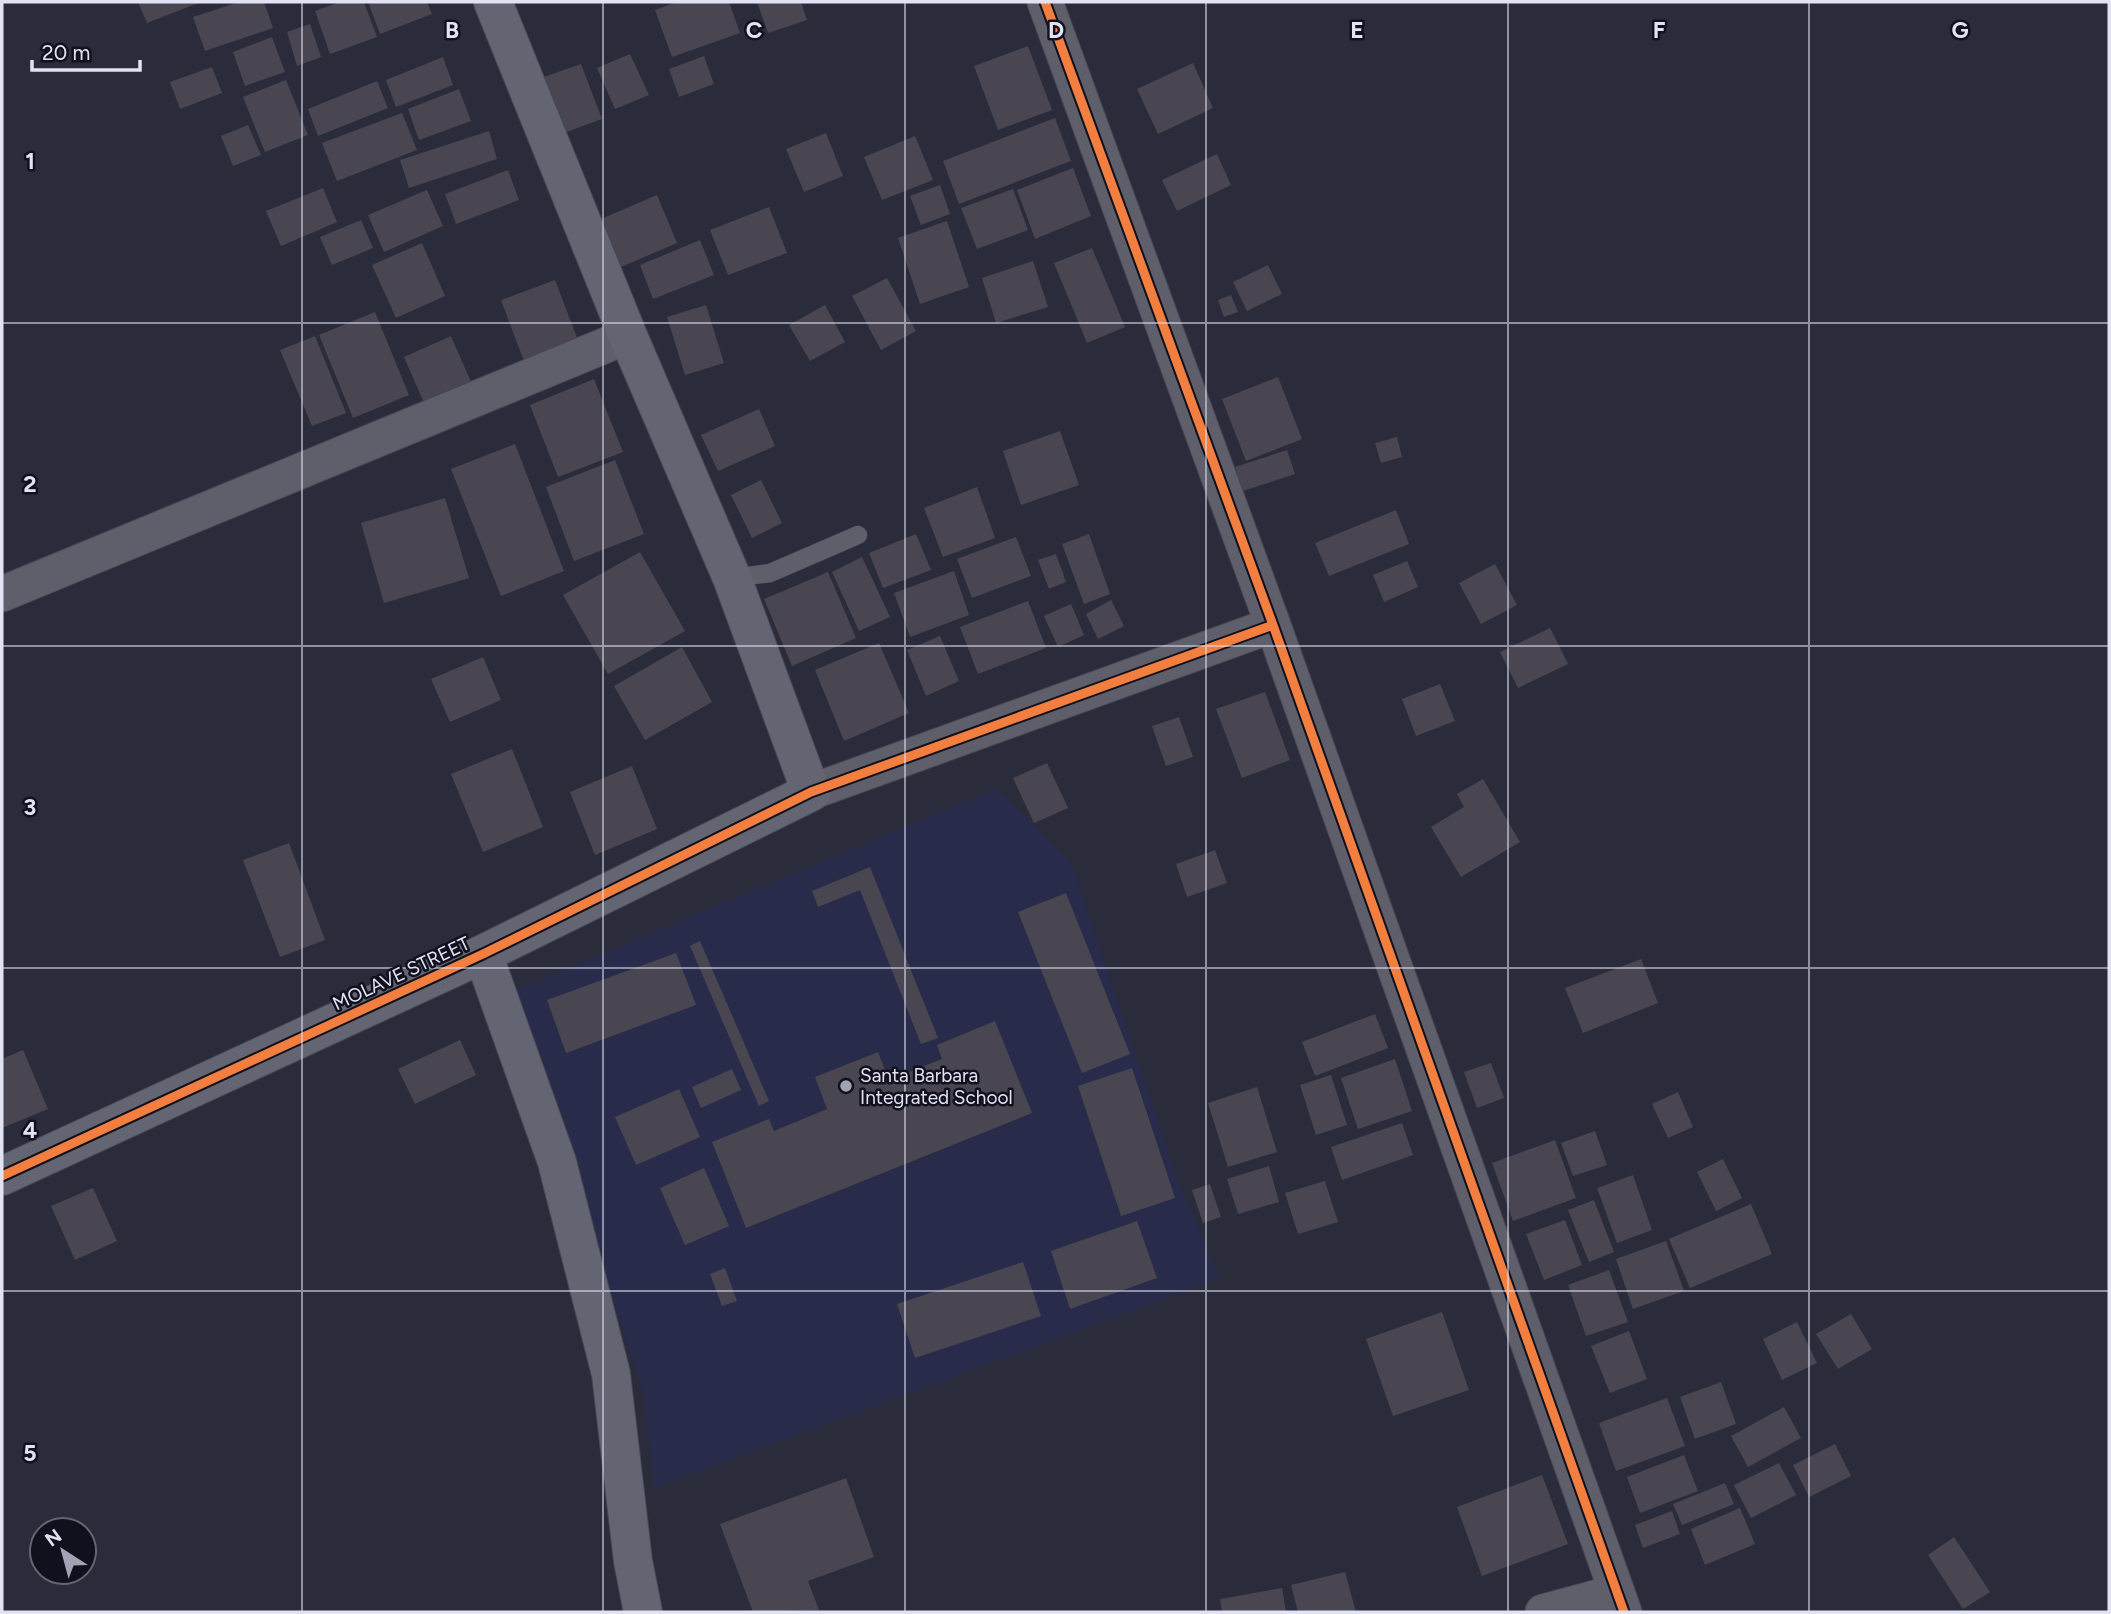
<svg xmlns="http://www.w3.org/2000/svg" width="2111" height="1614" viewBox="0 0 2111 1614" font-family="Figtree,sans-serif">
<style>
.built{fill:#292b4a}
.building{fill:#494652}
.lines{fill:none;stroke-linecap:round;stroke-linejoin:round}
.lane-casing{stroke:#464754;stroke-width:19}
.street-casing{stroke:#464754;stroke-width:37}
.secondary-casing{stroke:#464754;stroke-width:40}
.lane{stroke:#5e5f6b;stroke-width:18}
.street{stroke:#5e5f6b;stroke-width:35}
.secondary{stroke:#636572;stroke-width:38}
.cycleway-casing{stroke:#10111d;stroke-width:13}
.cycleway{stroke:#f27e40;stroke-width:9}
.grid{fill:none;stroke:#e1e3f5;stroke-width:2;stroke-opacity:0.55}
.poi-dot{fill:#a1a3b4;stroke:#10111d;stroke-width:2.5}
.labels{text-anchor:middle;stroke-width:5;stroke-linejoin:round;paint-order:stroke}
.street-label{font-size:19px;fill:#e1e3f5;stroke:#10111d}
.poi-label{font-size:19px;fill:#e1e3f5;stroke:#10111d;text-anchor:start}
.grid-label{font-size:23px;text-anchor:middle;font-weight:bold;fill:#e1e3f5;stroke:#10111d;stroke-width:5;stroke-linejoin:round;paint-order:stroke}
</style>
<rect width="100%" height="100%" fill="#2b2c3b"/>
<path class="built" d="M997,788l74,74 108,321 41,95 -566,210 -11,-94 -127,-404z"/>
<path class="building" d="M138,2h63l-54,21z
M239,2h25l9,26 -68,23 -12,-34z
M340,2h24l13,35 -47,17 -15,-43z
M368,2h59l5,12 -52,20z
M677,2h52l11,31 -68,24 -17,-47z
M757,2h44l6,18 -39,13z
M310,24l11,33 -24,9 -10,-34z
M272,37l13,35 -40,14 -12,-34z
M1028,46l24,64 -54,20 -24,-64z
M630,54l19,41 -34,14 -18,-41z
M704,56l10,28 -35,13 -10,-28z
M443,57l10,28 -57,22 -10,-27z
M1193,63l20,45 -55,26 -21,-45z
M581,64l21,55 -44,16 -20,-56z
M212,67l10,26 -42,16 -10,-27z
M286,80l22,55 -43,17 -22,-55z
M377,81l11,27 -70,28 -10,-27z
M459,89l12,32 -52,19 -11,-31z
M402,113l15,37 -80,31 -15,-38z
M1055,118l16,43 -112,43 -16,-43z
M248,125l13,30 -28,11 -12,-30z
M489,131l8,28 -88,29 -9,-28z
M826,133l17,43 -39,16 -18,-43z
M915,136l18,44 -51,20 -18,-43z
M1217,154l14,31 -54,26 -15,-31z
M1073,168l18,48 -56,23 -18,-49z
M508,170l11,30 -63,24 -11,-30z
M940,185l10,29 -29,11 -11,-29z
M323,188l14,34 -56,24 -15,-35z
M1013,189l15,41 -51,19 -16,-41z
M427,190l16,36 -59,26 -16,-37z
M657,195l20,48 -56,24 -20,-48z
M769,207l18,46 -59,22 -18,-45z
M361,220l12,28 -41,17 -12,-28z
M947,221l22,66 -49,17 -22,-66z
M700,240l14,35 -61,24 -13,-34z
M422,243l23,53 -49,22 -24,-53z
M1092,248l33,79 -38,16 -33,-80z
M1033,261l15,46 -52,16 -14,-45z
M1268,265l14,29 -35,17 -14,-29z
M887,278l29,53 -35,19 -29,-54z
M555,280l24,63 -54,21 -24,-64z
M1231,295l7,17 -14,5 -6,-17z
M706,305l18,58 -39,12 -18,-58z
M825,305l20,37 -35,19 -21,-36z
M375,312l34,83 -56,23 -34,-83z
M315,336l31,77 -34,13 -32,-76z
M451,336l20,46 -47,21 -20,-46z
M1278,377l24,62 -56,22 -24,-62z
M594,379l29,73 -65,25 -28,-72z
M759,409l16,37 -57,25 -17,-36z
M1060,431l19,54 -58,20 -18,-54z
M1397,437l5,20 -21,6 -6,-20z
M515,444l49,127 -63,25 -50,-127z
M1287,450l8,24 -52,17 -8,-24z
M615,460l29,74 -70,27 -28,-74z
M761,480l21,43 -30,15 -21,-43z
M977,487l18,51 -52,19 -19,-49z
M445,498l24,80 -85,25 -23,-80z
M1396,510l13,34 -80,32 -14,-33z
M916,534l15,36 -48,18 -14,-35z
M1089,534l21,60 -26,10 -22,-60z
M1016,537l15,39 -59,22 -15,-39z
M640,552l45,79 -77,43 -45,-79z
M1056,554l10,28 -17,7 -11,-29z
M862,557l28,60 -31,14 -27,-59z
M1407,561l11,26 -34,15 -11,-27z
M1495,564l22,41 -36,19 -22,-41z
M954,571l15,44 -59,22 -16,-44z
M828,572l28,66 -64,28 -28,-67z
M1111,600l13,26 -26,13 -12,-25z
M1028,601l18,47 -68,26 -18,-47z
M1071,604l13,31 -26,12 -14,-31z
M1550,628l18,36 -50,24 -18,-36z
M940,636l19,45 -33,15 -19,-46z
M879,643l30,70 -65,28 -29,-71z
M682,647l30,55 -67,38 -31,-54z
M483,657l18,43 -51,22 -19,-43z
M1440,684l15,37 -39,15 -14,-37z
M1265,692l25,68 -48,18 -26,-69z
M1179,717l14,40 -27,9 -14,-40z
M512,749l31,78 -60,25 -32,-78z
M1047,763l21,45 -34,15 -21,-45z
M632,766l25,63 -62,26 -25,-63z
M1483,779l37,63 -59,35 -30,-50 33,-20 -7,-13z
M289,843l36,97 -45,17 -37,-97z
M1215,850l12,33 -40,14 -11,-33z
M870,867l68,171 -17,6 -61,-154 -42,17 -6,-16z
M1066,893l64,161 -48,19 -64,-161z
M700,941l69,160 -10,5 -69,-160z
M676,953l20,52 -130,48 -19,-53z
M1641,959l17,44 -75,30 -18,-45z
M1375,1014l13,34 -73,28 -13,-34z
M995,1021l37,92 -286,115 -34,-86 57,-23 5,12 53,-22 -12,-32 63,-25 11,28 53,-21 -5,-14z
M460,1040l16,35 -61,29 -17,-35z
M23,1050l25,59 -46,19v-69z
M1395,1059l17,52 -54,18 -17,-51z
M1491,1063l13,35 -27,10 -13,-36z
M1132,1068l43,130 -54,18 -43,-130z
M732,1069l9,21 -40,18 -9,-21z
M1331,1075l16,50 -31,10 -16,-50z
M1257,1087l20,65 -49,15 -20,-64z
M679,1089l21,48 -64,28 -21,-48z
M1678,1092l15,35 -25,11 -16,-34z
M1402,1123l11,32 -71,25 -11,-33z
M1595,1131l12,34 -34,11 -12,-33z
M1555,1140l21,58 -63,23 -21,-58z
M1723,1159l19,39 -26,13 -19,-39z
M1269,1166l10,36 -41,12 -11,-35z
M704,1168l25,58 -44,19 -25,-57z
M1633,1175l19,55 -35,13 -20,-55z
M1325,1181l13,41 -40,12 -13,-41z
M1210,1184l11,33 -18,6 -11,-33z
M93,1188l24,53 -42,19 -24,-54z
M1594,1200l20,52 -25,10 -21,-52z
M1751,1204l21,50 -82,34 -21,-49z
M1565,1220l17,45 -38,15 -18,-46z
M1137,1221l20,57 -87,31 -19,-58z
M1666,1241l18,50 -51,18 -17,-50z
M1023,1262l18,54 -126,42 -18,-54z
M725,1268l12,33 -15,5 -12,-32z
M1609,1270l19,52 -42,14 -18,-51z
M1442,1312l27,78 -76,26 -27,-77z
M1851,1314l21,35 -34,20 -22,-35z
M1797,1322l20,41 -35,17 -19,-41z
M1629,1331l18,48 -37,14 -19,-47z
M1721,1382l15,42 -41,15 -15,-42z
M1667,1398l18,48 -69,25 -17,-48z
M1784,1407l17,31 -53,29 -17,-31z
M1835,1444l16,32 -42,21 -16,-32z
M1684,1455l14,36 -58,22 -13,-36z
M1779,1463l17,32 -45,23 -17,-33z
M1542,1475l26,69 -86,32 -25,-69z
M846,1478l28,79 -66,24 11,29 -66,2 -33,-88z
M1725,1483l9,21 -52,21 -9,-21z
M1740,1508l15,36 -50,21 -14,-36z
M1672,1511l8,23 -37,14 -8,-23z
M1954,1537l36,55 -27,17 -35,-54z
M1345,1572l11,40h-58l-7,-27z
M1282,1588l4,24h-64l-2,-13z"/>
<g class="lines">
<g class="lane-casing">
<path id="lane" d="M732,578l38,-5 88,-38"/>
</g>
<g class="street-casing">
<path id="street" d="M1045,2l228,623 351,987
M2,594l626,-258
M811,792l462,-167
M1543,1612l74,-20"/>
</g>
<g class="secondary-casing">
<path id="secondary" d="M483,954l74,208 54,212 22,187 10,51
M2,1176l481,-222 328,-162 -79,-214 -104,-242 -135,-334"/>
</g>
<use href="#lane" class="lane"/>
<use href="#street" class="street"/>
<use href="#secondary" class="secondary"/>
<g class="cycleway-casing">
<path id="cycleway" d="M1045,2l228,623 351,987
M2,1176l481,-222 328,-162 462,-167"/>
</g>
<use href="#cycleway" class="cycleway"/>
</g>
<path class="grid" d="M302,2v1610M603,2v1610M905,2v1610M1206,2v1610M1508,2v1610M1809,2v1610M2,323h2107M2,646h2107M2,968h2107M2,1291h2107"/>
<circle class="poi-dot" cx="846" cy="1086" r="7"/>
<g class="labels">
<g class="street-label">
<text transform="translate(401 973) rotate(-25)" y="7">MOLAVE STREET</text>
</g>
<g class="poi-label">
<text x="860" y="1082">Santa Barbara<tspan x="860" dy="22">Integrated School</tspan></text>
</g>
</g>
<g class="grid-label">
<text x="452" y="38">B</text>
<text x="754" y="38">C</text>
<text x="1056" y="38">D</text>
<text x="1357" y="38">E</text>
<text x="1659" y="38">F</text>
<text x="1960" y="38">G</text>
<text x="30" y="169">1</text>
<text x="30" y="492">2</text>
<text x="30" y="815">3</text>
<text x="30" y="1138">4</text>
<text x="30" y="1461">5</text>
</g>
<rect width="2111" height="1614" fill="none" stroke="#e1e3f5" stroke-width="7"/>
<g transform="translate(63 1551) rotate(324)"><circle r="33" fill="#10111d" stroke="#646573" stroke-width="2"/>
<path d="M0-5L12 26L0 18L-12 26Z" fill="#a1a3b4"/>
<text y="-10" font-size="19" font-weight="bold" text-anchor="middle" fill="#e1e3f5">N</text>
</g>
<path d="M32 60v10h108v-10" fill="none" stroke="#e1e3f5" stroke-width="3.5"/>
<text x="42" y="60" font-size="21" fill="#e1e3f5" stroke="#10111d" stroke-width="5" paint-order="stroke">20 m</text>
</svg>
